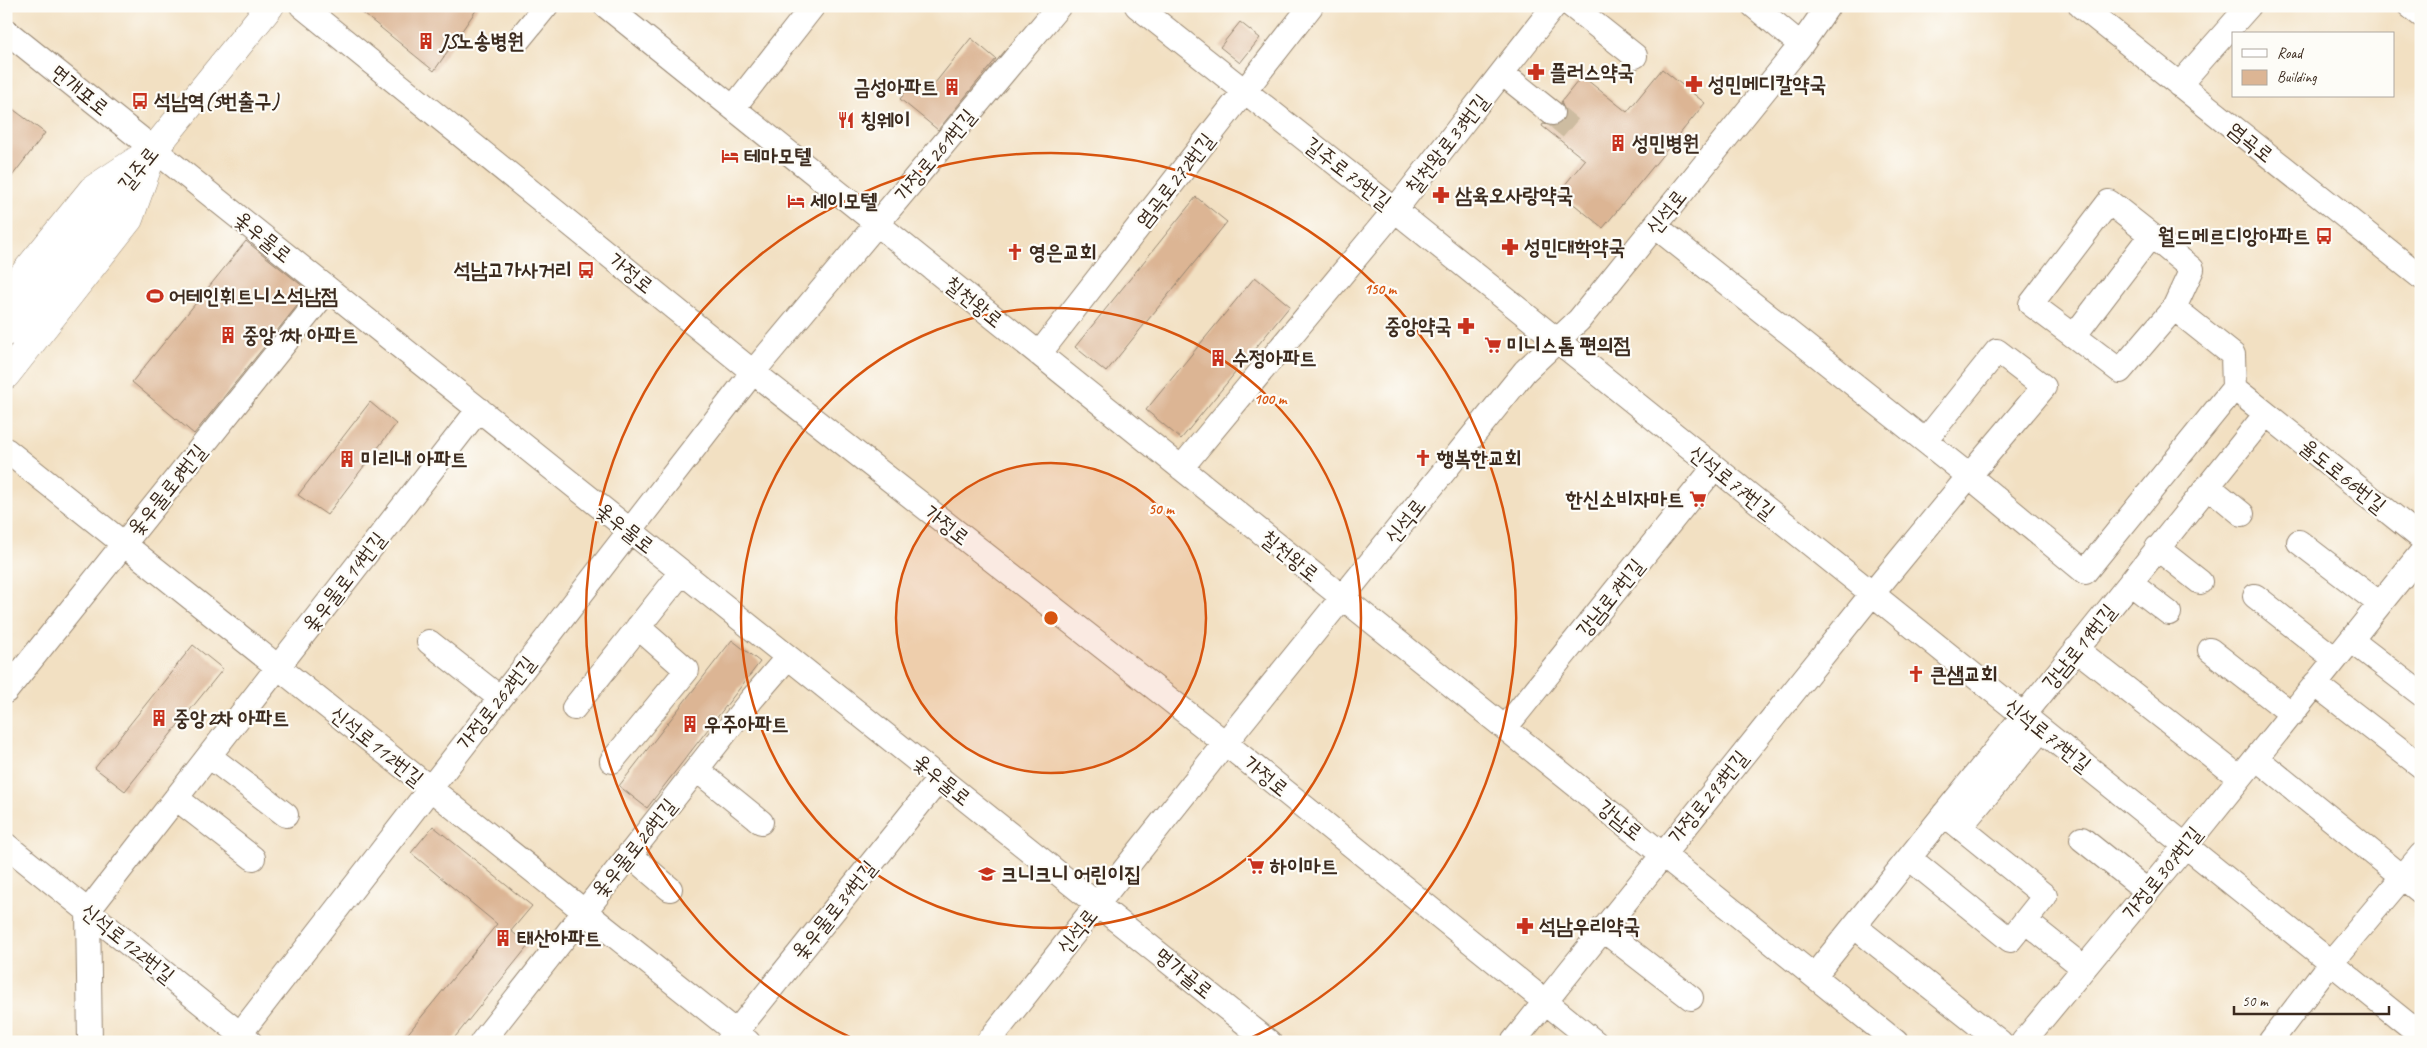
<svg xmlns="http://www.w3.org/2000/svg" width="2427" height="1048" viewBox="0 0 2427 1048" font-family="Caveat,'Poor Story',sans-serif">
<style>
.building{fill:#dcb594}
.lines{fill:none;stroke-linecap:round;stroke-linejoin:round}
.minor-tunnel{stroke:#cdbca1;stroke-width:24;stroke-dasharray:24 12;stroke-linecap:butt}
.minor-casing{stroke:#968570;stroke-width:26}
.major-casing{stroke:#968570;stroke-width:29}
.minor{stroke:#fff;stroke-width:24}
.major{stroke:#fff;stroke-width:28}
.ring{fill:none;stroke:#d7540e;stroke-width:2.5}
.labels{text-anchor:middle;stroke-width:4.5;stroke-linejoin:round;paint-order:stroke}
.poi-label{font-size:21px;font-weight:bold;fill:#3b2a1e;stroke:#fdfcf7;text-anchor:start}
.street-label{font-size:21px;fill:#3b2a1e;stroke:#fdfcf7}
.centre{fill:#d7540e;stroke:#fdfcf7;stroke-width:2.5}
.ring-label{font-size:15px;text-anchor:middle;font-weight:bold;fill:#d7540e;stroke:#fdfcf7;stroke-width:4.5;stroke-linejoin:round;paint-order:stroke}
</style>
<rect width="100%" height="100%" fill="#fdfcf7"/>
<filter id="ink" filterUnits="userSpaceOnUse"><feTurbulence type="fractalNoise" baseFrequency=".02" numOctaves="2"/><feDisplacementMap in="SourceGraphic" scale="10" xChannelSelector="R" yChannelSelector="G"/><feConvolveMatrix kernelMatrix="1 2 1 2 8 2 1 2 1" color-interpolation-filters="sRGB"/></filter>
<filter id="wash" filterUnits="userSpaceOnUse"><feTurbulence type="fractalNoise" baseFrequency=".0096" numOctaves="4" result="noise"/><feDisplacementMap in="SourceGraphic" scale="20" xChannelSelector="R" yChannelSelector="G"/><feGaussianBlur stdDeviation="1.12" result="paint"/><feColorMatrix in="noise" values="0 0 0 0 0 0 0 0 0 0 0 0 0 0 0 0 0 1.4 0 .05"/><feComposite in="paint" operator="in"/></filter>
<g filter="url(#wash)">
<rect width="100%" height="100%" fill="#f2e0c2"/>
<g id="blocks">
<path class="building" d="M354,6h125l-45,65z
M1240,22l20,16 -20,25 -20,-16z
M971,38l25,21 -58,71 -38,-31 13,-17 14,11z
M1662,69l43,34 -102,125 -44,-36 26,-32 -43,-34 1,-2 14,2 5,-4 4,-7 -5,-13 21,-26 45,36z
M6,104l39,29 -39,51z
M1196,197l31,25 -121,150 -31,-25z
M246,241l63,50 -115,143 -62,-52z
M1255,277l35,29 -109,133 -35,-29z
M370,402l26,22 -69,91 -29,-20z
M732,640l28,22 -113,146 -28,-22z
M193,645l30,24 -98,122 -30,-23z
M433,826l99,80 -21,25 18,14 -78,97h-50l96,-118 -86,-71z"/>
</g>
</g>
<g filter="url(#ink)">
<use href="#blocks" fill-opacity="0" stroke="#968570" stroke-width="1"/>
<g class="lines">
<path class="minor-tunnel" d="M1552,113l24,20"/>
<g class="minor-casing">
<path id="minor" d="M302,6l451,366 472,371 370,299
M606,6l1290,1036
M1137,6l258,204 1026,825
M1572,6l63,50
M1754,6l47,39
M2081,6l340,271
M2410,6l11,9
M6,31l1263,1011
M519,39l27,-33
M1502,73l50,40
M2179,85l70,-79
M733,108l80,-102
M2174,308l-54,63 -46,-35 77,-101 41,34 -18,39 59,47 1,33
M2074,336l-43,-32 78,-102 42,33
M1039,354l272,-348
M1925,441l72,-90 47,36 -75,89 116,96 149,-184 187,150
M6,450l742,592
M1181,468l214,-258 159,-204
M2208,486l34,28
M2299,542l81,62
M2157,548l43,34
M2130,583l39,30
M2255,596l80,63
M2351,640l70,54
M429,642l71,56
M2076,649l164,129
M2210,650l82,64
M2315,684l106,82
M6,691l322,-402
M574,708l108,-136
M1505,728l209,-260
M209,756l77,59
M2256,758l165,134
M612,761l75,-91 -49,-43
M697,770l64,52
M176,798l77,60
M1960,827l81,-97
M2082,839l65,52
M6,845l244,197
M629,854l41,35
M1919,866l91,74 35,-44 -101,-82
M2025,921l59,47
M1854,926l146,116
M1602,929l89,69
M1814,976l452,-562
M240,1034l513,-662 306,-366
M90,1042l-2,-131 391,-502
M482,1042l269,-342 37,-43
M728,1042l212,-264
M988,1042l237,-299 300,-372 54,-51 222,-275 27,-39
M1513,1042l359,-448 97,-118 -314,-250
M2023,1042l163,-197 235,-292
M2270,1042l61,-80 90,-107"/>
</g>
<g class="major-casing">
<path id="major" d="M6,296l86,-106 62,-41 -25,70 -123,156
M6,332l264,-326"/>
</g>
<use href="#minor" class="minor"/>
<use href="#major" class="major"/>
</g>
</g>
<circle cx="1051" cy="618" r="155" fill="#d7540e" fill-opacity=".12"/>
<g class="ring">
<circle cx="1051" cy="618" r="155"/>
<circle cx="1051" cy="618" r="310"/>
<path d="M858 1041A465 465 0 1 1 1244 1041"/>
</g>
<defs>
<g id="building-bare" transform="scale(1.35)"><path d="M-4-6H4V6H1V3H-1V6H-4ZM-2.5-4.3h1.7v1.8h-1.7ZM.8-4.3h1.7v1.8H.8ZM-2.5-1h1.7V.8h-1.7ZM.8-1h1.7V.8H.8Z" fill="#c8321e" stroke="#fdfcf7" stroke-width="2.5" paint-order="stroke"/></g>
<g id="pharmacy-bare" transform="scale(1.35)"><path d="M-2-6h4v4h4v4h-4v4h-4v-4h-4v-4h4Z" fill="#c8321e" stroke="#fdfcf7" stroke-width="2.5" paint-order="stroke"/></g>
<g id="bus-bare" transform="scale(1.35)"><path d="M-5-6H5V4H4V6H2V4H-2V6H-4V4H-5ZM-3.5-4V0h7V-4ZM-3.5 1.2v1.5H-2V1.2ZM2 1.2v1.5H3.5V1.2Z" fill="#c8321e" stroke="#fdfcf7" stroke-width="2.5" paint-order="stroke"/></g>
<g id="restaurant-bare" transform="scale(1.35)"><path d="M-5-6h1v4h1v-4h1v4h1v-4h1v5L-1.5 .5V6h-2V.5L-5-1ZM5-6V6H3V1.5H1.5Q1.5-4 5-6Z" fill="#c8321e" stroke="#fdfcf7" stroke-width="2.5" paint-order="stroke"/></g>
<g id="hotel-bare" transform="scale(1.35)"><path d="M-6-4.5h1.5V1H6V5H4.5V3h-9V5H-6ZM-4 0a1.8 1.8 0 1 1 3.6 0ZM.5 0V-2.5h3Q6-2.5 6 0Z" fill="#c8321e" stroke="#fdfcf7" stroke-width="2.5" paint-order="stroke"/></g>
<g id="church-bare" transform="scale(1.35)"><path d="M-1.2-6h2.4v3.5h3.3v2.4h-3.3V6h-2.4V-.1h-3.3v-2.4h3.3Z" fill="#c8321e" stroke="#fdfcf7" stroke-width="2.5" paint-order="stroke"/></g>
<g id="stadium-bare" transform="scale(1.35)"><path d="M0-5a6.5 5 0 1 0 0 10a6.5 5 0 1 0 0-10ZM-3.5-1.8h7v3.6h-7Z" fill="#c8321e" stroke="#fdfcf7" stroke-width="2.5" paint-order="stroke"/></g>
<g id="supermarket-bare" transform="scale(1.35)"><path d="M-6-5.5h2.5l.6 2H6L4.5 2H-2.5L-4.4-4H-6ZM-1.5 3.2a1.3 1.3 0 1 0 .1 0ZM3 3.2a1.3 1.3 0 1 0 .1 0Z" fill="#c8321e" stroke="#fdfcf7" stroke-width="2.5" paint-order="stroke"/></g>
<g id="school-bare" transform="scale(1.35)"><path d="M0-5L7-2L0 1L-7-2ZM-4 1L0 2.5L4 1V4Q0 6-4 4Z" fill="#c8321e" stroke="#fdfcf7" stroke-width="2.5" paint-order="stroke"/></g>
</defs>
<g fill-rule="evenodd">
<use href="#building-bare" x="426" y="41"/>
<use href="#pharmacy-bare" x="1536" y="72"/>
<use href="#pharmacy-bare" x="1694" y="84"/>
<use href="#building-bare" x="952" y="87"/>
<use href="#bus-bare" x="140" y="101"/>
<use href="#restaurant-bare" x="846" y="120"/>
<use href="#building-bare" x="1618" y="143"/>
<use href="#hotel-bare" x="730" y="156"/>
<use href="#pharmacy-bare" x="1441" y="195"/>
<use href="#hotel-bare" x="796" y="201"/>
<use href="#bus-bare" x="2324" y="236"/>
<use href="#pharmacy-bare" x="1510" y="247"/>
<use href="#church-bare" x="1015" y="252"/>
<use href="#bus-bare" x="586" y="270"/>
<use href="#stadium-bare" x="155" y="296"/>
<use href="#pharmacy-bare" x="1466" y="326"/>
<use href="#building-bare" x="228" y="335"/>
<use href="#supermarket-bare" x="1493" y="345"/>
<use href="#building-bare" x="1218" y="358"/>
<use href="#church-bare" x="1423" y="458"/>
<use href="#building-bare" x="347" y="459"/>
<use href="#supermarket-bare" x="1698" y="499"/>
<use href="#church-bare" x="1916" y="674"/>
<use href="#building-bare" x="159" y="718"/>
<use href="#building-bare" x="690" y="724"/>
<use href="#supermarket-bare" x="1256" y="866"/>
<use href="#school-bare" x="987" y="874"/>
<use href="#pharmacy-bare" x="1525" y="926"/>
<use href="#building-bare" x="503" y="938"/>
</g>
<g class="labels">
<g class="poi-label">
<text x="440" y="48">JS노송병원</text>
<text x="1550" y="79">플러스약국</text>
<text x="1708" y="91">성민메디칼약국</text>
<text x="938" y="94" text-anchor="end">금성아파트</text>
<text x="154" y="108">석남역(5번출구)</text>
<text x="860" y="127">칭웨이</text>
<text x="1632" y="150">성민병원</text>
<text x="744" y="163">테마모텔</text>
<text x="1455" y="202">삼육오사랑약국</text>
<text x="810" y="208">세이모텔</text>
<text x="2310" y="243" text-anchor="end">월드메르디앙아파트</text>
<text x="1524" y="254">성민대학약국</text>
<text x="1029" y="259">영은교회</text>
<text x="572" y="277" text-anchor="end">석남고가사거리</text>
<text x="169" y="303">어테인휘트니스석남점</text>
<text x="1452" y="333" text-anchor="end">중앙약국</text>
<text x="242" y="342">중앙1차 아파트</text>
<text x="1507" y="352">미니스톰 편의점</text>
<text x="1232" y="365">수정아파트</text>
<text x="1437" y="465">행복한교회</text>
<text x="361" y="466">미리내 아파트</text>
<text x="1684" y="506" text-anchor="end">한신소비자마트</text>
<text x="1930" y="681">큰샘교회</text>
<text x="173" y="725">중앙2차 아파트</text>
<text x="704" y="731">우주아파트</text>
<text x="1270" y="873">하이마트</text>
<text x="1001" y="881">크니크니 어린이집</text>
<text x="1539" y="933">석남우리약국</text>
<text x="517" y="945">태산아파트</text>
</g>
<g class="street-label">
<text transform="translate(80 90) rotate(39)" y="7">면개포로</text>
<text transform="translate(2251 142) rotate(39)" y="7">염곡로</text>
<text transform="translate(1447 144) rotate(-52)" y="7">칠천왕로33번길</text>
<text transform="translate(935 155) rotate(-50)" y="7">가정로261번길</text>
<text transform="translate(138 169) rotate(-51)" y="7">길주로</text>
<text transform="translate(1348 173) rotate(38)" y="7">길주로75번길</text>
<text transform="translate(1175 180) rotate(-52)" y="7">염곡로272번길</text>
<text transform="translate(1666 212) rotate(-51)" y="7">신석로</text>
<text transform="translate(263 237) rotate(39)" y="7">옻우물로</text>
<text transform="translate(631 273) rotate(39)" y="7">가정로</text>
<text transform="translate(974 302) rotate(39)" y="7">칠천왕로</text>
<text transform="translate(2343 476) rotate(39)" y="7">율도로66번길</text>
<text transform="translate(1732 482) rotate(39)" y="7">신석로77번길</text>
<text transform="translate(167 490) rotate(-51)" y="7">옻우물로8번길</text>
<text transform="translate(1405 521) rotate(-51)" y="7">신석로</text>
<text transform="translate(947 525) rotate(38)" y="7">가정로</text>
<text transform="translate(625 528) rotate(38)" y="7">옻우물로</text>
<text transform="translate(1290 556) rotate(39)" y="7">칠천왕로</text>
<text transform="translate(344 582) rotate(-52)" y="7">옻우물로14번길</text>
<text transform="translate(1610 598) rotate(-51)" y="7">강남로7번길</text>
<text transform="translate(2079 647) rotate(-51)" y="7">강남로19번길</text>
<text transform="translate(496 703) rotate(-52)" y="7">가정로262번길</text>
<text transform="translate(2048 735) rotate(39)" y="7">신석로77번길</text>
<text transform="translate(377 746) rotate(39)" y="7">신석로112번길</text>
<text transform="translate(1266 776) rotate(39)" y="7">가정로</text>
<text transform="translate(942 780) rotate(39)" y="7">옻우물로</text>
<text transform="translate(1708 797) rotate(-51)" y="7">가정로293번길</text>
<text transform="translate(1620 820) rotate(39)" y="7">강남로</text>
<text transform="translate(634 848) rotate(-51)" y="7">옻우물로26번길</text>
<text transform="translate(2162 873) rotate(-51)" y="7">가정로307번길</text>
<text transform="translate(834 910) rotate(-51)" y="7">옻우물로34번길</text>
<text transform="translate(1077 931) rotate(-51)" y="7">신석로</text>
<text transform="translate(128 943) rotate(39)" y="7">신석로122번길</text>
<text transform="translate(1184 973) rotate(39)" y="7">명가골로</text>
</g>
</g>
<circle cx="1051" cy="618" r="8" class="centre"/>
<g class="ring-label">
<text x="1380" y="294">150 m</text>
<text x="1270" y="404">100 m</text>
<text x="1161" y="514">50 m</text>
</g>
<rect width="2427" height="1048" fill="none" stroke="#fdfcf7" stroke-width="25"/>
<rect x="2232" y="32" width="162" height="65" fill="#fdfcf7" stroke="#afa8a0"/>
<rect x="2242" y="49" width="25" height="8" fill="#ffffff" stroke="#afa8a0"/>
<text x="2277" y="58" font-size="15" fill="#3b2a1e">Road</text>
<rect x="2242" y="70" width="25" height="15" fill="#dcb594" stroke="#afa8a0"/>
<text x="2277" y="82" font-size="15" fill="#3b2a1e">Building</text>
<path d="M2234 1006v8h155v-8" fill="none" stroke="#3b2a1e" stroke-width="2.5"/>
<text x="2242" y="1006" font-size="15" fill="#3b2a1e" stroke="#fdfcf7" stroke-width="4" paint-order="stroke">50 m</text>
</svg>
